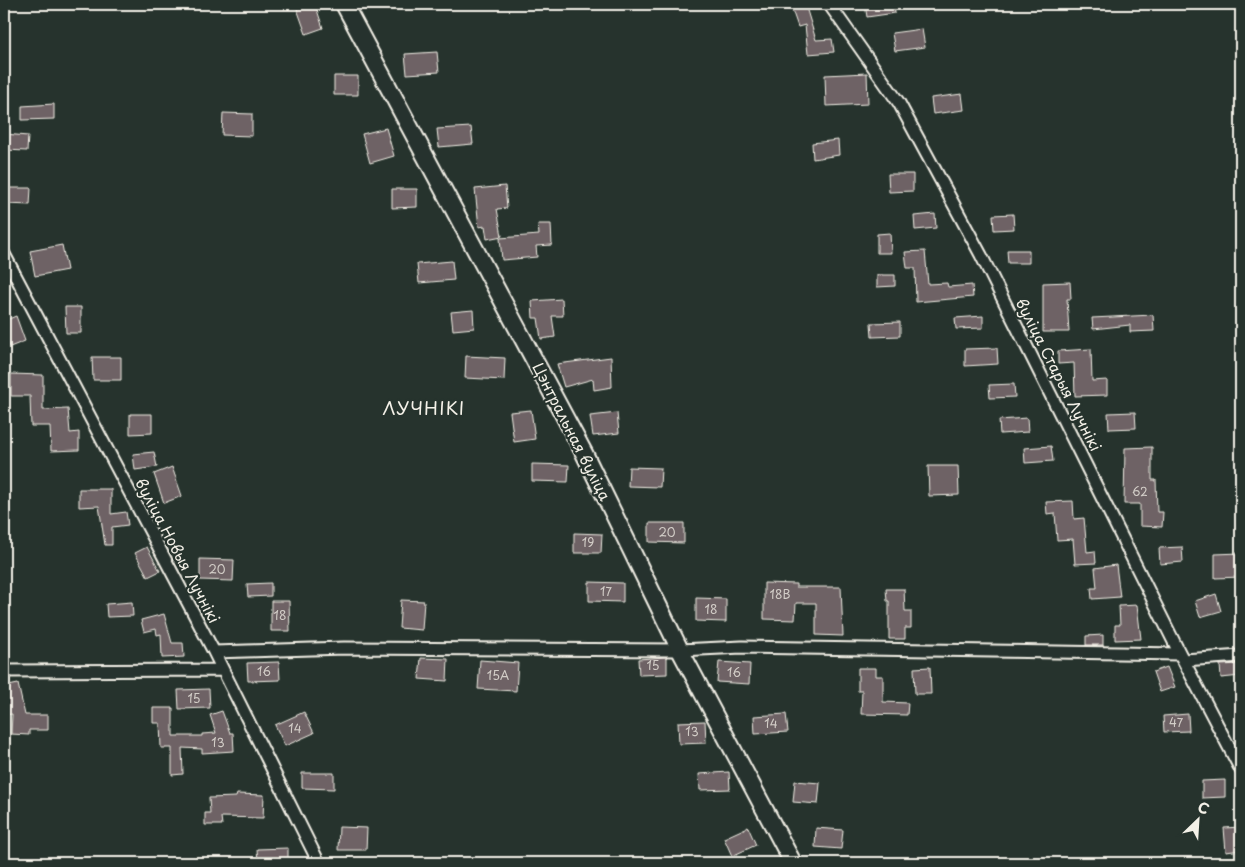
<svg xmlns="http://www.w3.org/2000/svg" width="1245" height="867" viewBox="0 0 1245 867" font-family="'Playpen Sans',sans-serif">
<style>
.building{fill:#6e6265;stroke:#f4f1e8}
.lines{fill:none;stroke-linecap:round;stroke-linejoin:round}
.street-casing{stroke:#f4f1e8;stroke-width:15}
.secondary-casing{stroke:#f4f1e8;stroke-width:20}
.street{stroke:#26332d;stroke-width:11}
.secondary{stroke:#26332d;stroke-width:16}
.labels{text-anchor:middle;stroke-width:4.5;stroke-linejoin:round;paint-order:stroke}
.number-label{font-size:12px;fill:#d2cdc7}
.street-label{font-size:15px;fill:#f4f1e8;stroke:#26332d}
.quarter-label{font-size:18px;letter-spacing:1px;fill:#f4f1e8;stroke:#26332d}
</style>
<rect width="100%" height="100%" fill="#26332d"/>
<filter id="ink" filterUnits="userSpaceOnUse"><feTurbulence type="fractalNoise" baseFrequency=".02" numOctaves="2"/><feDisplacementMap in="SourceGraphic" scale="10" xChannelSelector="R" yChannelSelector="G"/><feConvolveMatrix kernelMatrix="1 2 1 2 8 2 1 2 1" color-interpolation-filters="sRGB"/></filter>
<g filter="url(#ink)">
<path class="building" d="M302,4h13l8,24 -17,6 -10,-28z
M790,4h15l11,36 16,-1 2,13 -26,2 -3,-29 -7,2z
M865,4h29l1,9 -28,4z
M922,29l3,18 -30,4 -3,-18z
M437,52l2,20 -32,2 -2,-20z
M867,73l1,31 -42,2 -1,-31z
M334,76h24v19h-24z
M962,94l2,16 -31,4 -2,-16z
M54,104v15l-32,1v-14z
M223,113l29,1v22l-30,-1z
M471,127l2,17 -34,3 -2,-18z
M386,128l8,28 -24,7 -8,-29z
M4,134l24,2 -1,15 -23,-1z
M838,140l1,15 -26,4 -1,-16z
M888,174h25v17l-24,1z
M505,186l2,22 -10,1 5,27 -15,3 -2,-13 -6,1 -4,-38z
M6,188h25l-1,17 -24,-1z
M392,189h25v18l-25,1z
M935,214l1,14 -21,2 -1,-14z
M1013,214l1,15 -20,1 -1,-15z
M538,224h13l1,21 -16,1 1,11 -35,3 -2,-22 39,-3z
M890,233l1,20h-14v-19z
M62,245l5,25 -32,6 -5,-25z
M1007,250h22v13h-21z
M925,251l3,33 19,-1 1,4 24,-2 1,12 -57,5 -1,-34h-8l-2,-16z
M452,261l2,19 -35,3 -2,-19z
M877,275h18v11l-18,1z
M1070,282l1,17h-4l2,33h-26v-49z
M562,299l1,17h-11l3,21 -14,2 -3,-21h-5l-1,-17z
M65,307h16v26h-15z
M473,310l1,18 -21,2 -2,-18z
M1153,315l1,16 -24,1v-7l-37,4 -1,-11z
M16,316l9,25 -15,6 -6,-17v-9z
M983,316v12l-27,1 -1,-11z
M900,322v14l-28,1 -1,-14z
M997,348l1,16 -33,2v-17z
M1091,349l1,32 15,-1v15l-32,1 -1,-33 -16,1v-13z
M466,356l39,2 -1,22 -39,-2z
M92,357h29v23h-28z
M611,357l1,30 -18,3 -1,-11 -29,8 -7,-23z
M11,374l32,1v35l25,-1 2,24 9,-1v18l-28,1 -1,-25h-19l-1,-30h-19z
M1014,384l1,13 -25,1 -1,-13z
M531,410l4,29 -21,3 -4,-30z
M1135,412l1,16 -27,1 -1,-16z
M617,413l2,20 -26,3 -3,-20z
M130,414h22v19l-22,1z
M1027,418l1,14 -28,2 -1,-14z
M1051,446l2,15 -28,2 -1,-15z
M1152,447v33h4l1,32h6l-1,15 -22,-1v-22h-16l1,-56z
M154,452l3,15 -22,3 -2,-16z
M532,464l37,1 -1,17 -36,-1z
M928,466h30l1,29 -30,1z
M172,467l10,29 -18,7 -10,-29z
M629,467l32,1 -1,19 -32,-1z
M79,489h32v25l15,-2 2,13 -16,2v18h-7l-6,-39 -20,1z
M1073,501l1,18 10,-1 3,34 8,-1 1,12 -21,1 -2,-25 -16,1 -2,-27 -8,1 -1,-12z
M649,523h35v20l-35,-1z
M574,533l28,1 -1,19h-27z
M147,547l13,24 -12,6 -13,-24z
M1182,547l1,15 -23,2 -1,-16z
M1241,553v24l-26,1v-24z
M200,559l34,1 -1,21 -33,-1z
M1116,565l4,32 -28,2 -1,-11h6l-2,-20z
M589,582l34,1v19l-34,-1z
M271,583v13l-23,1 -1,-13z
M764,583l32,1v3h45l2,49 -27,-1v-32h-20l-1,17 -31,-1z
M886,589h18l1,22h6v17h-6v11h-16v-38h-2z
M1216,594l5,17 -21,6 -5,-16z
M696,598l30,1v23l-30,-1z
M401,600l23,1 -2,29 -23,-2z
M271,601h18l1,30h-19z
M132,602l1,14 -26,1 -1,-13z
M1137,605l4,34 -26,1v-15h5l-1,-19z
M164,614l8,29h11l1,14 -22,1 -1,-24 -4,1 -1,-6 -12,3 -3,-12z
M1103,635v10h-17v-9z
M667,657v17l-28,1 -1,-16z
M421,658l27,1 -1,22 -28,-2z
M480,660l38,3 -2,28 -38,-2z
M279,662l1,18 -32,1 -1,-18z
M719,662l31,2 -1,20 -32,-2z
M1241,664v12l-20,2 -1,-13z
M930,667l1,27h-16l-1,-26z
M1167,667l8,20 -15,5 -7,-20z
M858,668h18v8h7v26l25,1 -1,12 -46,-1 1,-23h-4z
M18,684l7,31h23v15h-19v5l-18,-1 1,-20 -8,1v-28z
M209,689l1,19 -31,1 -1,-19z
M153,708h20v28h29v-2l14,-1 -6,-18 12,-4 8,22h3l1,18 -32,2v-4l-20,-1 1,26 -11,1v-27h-11l-1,-25h-7z
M304,712l10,21 -29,13 -10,-21z
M786,714l2,18 -33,2 -1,-18z
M1188,714l1,17 -25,1 -1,-16z
M705,721l1,22 -27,1 -1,-22z
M729,772l1,17 -30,1 -1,-16z
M302,773h32v16l-32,-1z
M1225,780v17l-23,1v-17z
M795,781l25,2 -2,21 -25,-2z
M237,794l27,1 -1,23 -42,-1 1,8h-17v-12h5l-1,-15 27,-1z
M339,827l28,1 -1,22h-28z
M748,827l8,18 -24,11 -8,-18z
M1241,827v23l-15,2 -2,-24z
M816,828l27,2 -2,19 -26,-2z
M288,848v15h-30l-1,-14z"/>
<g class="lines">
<g class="street-casing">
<path id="street" d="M829,4l70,99 82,152 199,399 61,116
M4,254l210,398 105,211
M214,652l130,-4 336,2 62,-3 438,7
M1184,660l57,-4
M4,671l217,-1"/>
</g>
<g class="secondary-casing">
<path id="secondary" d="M344,4l240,449 96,197 113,213"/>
</g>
<use href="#street" class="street"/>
<use href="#secondary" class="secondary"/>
</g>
</g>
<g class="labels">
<g class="number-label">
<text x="1140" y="496">62</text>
<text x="667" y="537">20</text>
<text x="588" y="547">19</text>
<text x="217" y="574">20</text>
<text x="606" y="596">17</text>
<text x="780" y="599">18В</text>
<text x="711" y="614">18</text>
<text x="280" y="620">18</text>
<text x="653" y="670">15</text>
<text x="264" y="676">16</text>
<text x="734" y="677">16</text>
<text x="498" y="680">15А</text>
<text x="194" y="703">15</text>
<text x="1176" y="727">47</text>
<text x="771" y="728">14</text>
<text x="295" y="733">14</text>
<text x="692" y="736">13</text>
<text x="218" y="747">13</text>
</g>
<g class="street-label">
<text transform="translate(1058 375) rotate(63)" y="5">вуліца Старыя Лучнікі</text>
<text transform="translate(571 432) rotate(63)" y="5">Цэнтральная вуліца</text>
<text transform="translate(177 551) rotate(62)" y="5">вуліца Новыя Лучнікі</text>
</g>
<g class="quarter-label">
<text x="424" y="415">ЛУЧНІКІ</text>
</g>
</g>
<rect width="1245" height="867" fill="none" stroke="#26332d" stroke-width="20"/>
<rect x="10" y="10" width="1225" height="847" fill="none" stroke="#f4f1e8" stroke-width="2" filter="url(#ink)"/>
<g transform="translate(1198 820) rotate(25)" stroke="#26332d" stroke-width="4" paint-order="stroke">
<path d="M0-4L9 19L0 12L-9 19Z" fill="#f4f1e8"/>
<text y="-8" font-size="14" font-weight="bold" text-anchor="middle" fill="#f4f1e8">С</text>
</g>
</svg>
